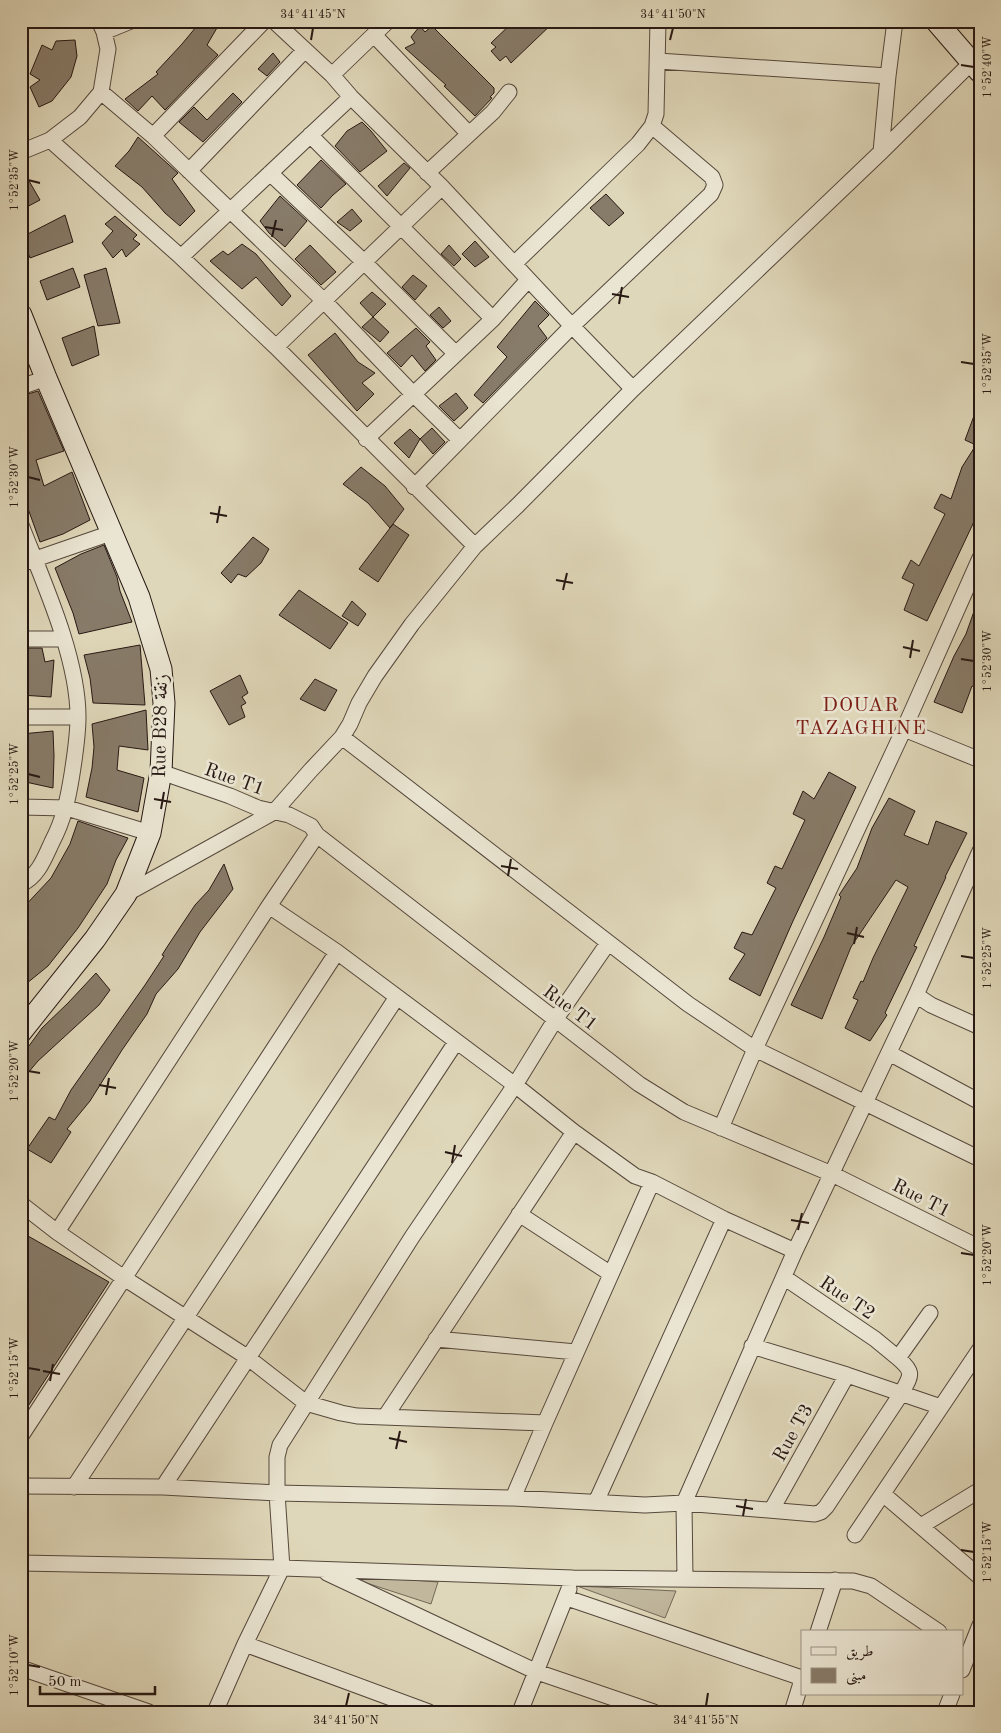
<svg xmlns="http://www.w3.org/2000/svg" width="1001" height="1733" viewBox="0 0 1001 1733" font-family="'Old Standard TT',Amiri,serif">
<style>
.green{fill:#c0b79d;stroke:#746858}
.building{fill:#877b69;stroke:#271813}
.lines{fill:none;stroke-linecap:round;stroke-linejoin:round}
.street-casing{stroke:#55483c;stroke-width:17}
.secondary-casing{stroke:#271813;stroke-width:23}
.street{stroke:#eae5d2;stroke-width:15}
.secondary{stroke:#eae5d2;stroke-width:21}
.ticks{fill:none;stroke:#271813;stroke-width:2}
.labels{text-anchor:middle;stroke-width:5;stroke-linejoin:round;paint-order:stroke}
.street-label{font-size:19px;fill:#271813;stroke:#eae5d2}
.neighbourhood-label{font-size:20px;letter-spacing:1px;fill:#7a1f14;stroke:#eae5d2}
.neatline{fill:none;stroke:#271813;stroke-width:2}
.ticks-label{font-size:12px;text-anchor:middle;fill:#271813}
</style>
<rect width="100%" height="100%" fill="#dfd7b9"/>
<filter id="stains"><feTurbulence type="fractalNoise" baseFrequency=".004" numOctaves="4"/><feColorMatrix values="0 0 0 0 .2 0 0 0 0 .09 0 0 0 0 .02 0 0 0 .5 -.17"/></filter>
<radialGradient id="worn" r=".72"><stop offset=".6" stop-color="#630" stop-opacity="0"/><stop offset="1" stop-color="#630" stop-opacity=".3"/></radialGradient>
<path class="green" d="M342,1575l96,7 -7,22z
M577,1586l99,5 -11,27z"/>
<path class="building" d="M201,21h20l-14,24 11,10 -53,55 -13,-14 -14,15 -13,-12 33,-25 -2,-2 26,-28z
M514,21h41l-44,42 -5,-7 -6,5 -9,-10 5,-4 -5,-4z
M420,26l5,6 7,-6 62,62v5l-4,4 2,1 -17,18 -31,-30 2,-1 -41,-37 10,-5 -4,-6z
M75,40l2,16 -6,21 -19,24 -13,6 -9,-20 10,-7 -10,-6 12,-29 10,5 4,-9z
M273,53l7,9 -13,14 -9,-7z
M233,93l9,9 -39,40 -24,-20 15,-15 13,13z
M362,122l9,9 16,20 -27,21 -25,-26 12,-15z
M138,137l40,36 -6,6 23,32 -15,15 -15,-13 -23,-26 -27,-21 14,-15z
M321,160l25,24 -13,11 -12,13 -24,-23z
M404,163l6,5 -23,28 -9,-10z
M21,167l19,33 -19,10z
M606,194l18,19 -15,13 -19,-18z
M280,196l27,25 -22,26 -16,-14 -9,-12z
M352,209l10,12 -12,10 -13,-9z
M65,215l8,27 -43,16 -8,-21z
M115,216l22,19 -4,4 7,5 -14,13 -4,-8 -9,9 -11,-15 11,-12 -8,-7z
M475,241l14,16 -14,10 -13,-13z
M242,244l14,10 35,42 -9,10 -26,-29 -14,12 -32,-28 13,-10 5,4z
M310,245l26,27 -15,13 -26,-26z
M449,245l12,14 -7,7 -13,-12z
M73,268l7,19 -33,13 -7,-19z
M106,268l14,55 -22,3 -14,-51z
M413,275l14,11 -12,14 -13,-13z
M372,292l14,12 -13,13 -13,-14z
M535,301l14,14 -11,11 9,12 -64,65 -9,-8 33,-38 -10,-10z
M439,307l12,14 -8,7 -13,-13z
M373,317l16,15 -9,10 -18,-15z
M94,326l5,29 -27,11 -10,-28z
M416,328l14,14 -4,4 10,14 -11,11 -13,-16 -11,12 -14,-14z
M335,333l23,29 17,11 -13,10 12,11 -17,17 -49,-56z
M38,391l26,60 -28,9 8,26 28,-14 18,48 -27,14 -23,8 -19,-53v-93z
M456,393l12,15 -14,13 -15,-15z
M978,405h2v104l-53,112 -23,-11 10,-26 -12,-6 9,-18 8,6 26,-52 -11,-6 7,-14 10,5 11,-32 14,-22 -11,-5z
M432,428l13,14 -12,12 -13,-15z
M410,429l10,10 -11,19 -15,-15z
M361,467l24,19 19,23 -14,19 -22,-25 -25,-19z
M393,524l16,11 -31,47 -19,-13z
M253,537l16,12 -8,14 -15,14 -8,-3 -7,9 -10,-10z
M104,545l13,32 3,14 12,31 -53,12 -6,-21 -18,-45 26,-14z
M299,590l49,33 -18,26 -51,-34z
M978,600h2v88l-8,-2 -10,27 -28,-11 20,-46 12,-22z
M352,601l14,13 -8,12 -16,-10z
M140,645l5,60 -52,-2 -3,-25 -6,-23z
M21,648h21l3,14 9,-2 -3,37 -30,-2z
M240,675l8,18 -6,4 4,6 -5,3 4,11 -16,8 -19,-34z
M315,679l22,11 -12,21 -25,-12z
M146,710l2,40 -29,-4 -2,24 27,8 -6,34 -52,-15 6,-29 2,-21 -2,-23z
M53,731l1,25 -1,32 -32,-7v-47z
M829,772l27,15 -63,134 -33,75 -31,-17 16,-25 -11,-6 8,-16 10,3 24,-47 -9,-5 8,-17 7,3 23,-49 -12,-6 10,-23 11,8z
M889,798l26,13 -11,24 24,10 8,-24 31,12 -22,44h1l-32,69 3,1 -32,66 2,2 -17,26 -25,-13 13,-28 -5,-2 8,-17 2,1 10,-24 35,-71 -12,-7 -45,67 -29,72 -31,-14 33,-68 17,-40 -2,-2 18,-27 15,-40z
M78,821l50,17 -12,22 -9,24 -29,44 -30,38 -27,22v-78l30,-32 19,-34z
M224,864l9,25 -33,43 -22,37 -22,25 -9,20 -25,36 -32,51 -23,28 4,3 -20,31 -24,-14 22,-32 6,3 16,-30 74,-105 19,-29 -2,-1 7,-11 26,-39 14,-15z
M96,973l14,17 -11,15 -61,56 -17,20v-28l5,-3 16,-22 26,-25z
M21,1232l88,50 -88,135z"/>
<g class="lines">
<g class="street-casing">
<path id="street" d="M274,21l58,54 19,22 91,90 130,139 61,63
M104,32l27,-11
M374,35l95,99
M658,61l230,15
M332,75l56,-54
M101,92l52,44 171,165 89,93 47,46
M310,135l183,184
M153,136l111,-115
M50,140l131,117 95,90 199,199
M21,152l29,-12 30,-23 21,-25 7,-43 -4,-17 -5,-11
M881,152l7,-76 7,-55
M189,171l116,-121
M270,173l94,89 92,92
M427,173l66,-61 16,-20
M181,257l170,-160
M514,264l124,-120 14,-18 4,-12 2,-93
M276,347l166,-160
M21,387l25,-9
M366,439l127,-120 35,-39
M414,487l158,-161 139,-132 4,-9 -3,-8 -60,-51
M21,525c22,56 57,132 57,192 0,19 -3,38 -6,57 -4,25 -8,45 -20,68 -7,15 -14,35 -31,42
M21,564l90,-31
M21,639h43
M21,717h57
M904,729l76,31
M342,737l346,267 67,45 225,110
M161,772l69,24 28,12 31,7 22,11 6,9 322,249 45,28 148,62 148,74
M21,807l46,1 83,25
M126,894l148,-82 36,-41 32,-34 8,-13 9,-21 16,-27 37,-52 63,-78 43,-41 115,-116 248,-237 90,-89
M269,906l68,46 178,133 59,47 61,44 17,6 72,37 71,32
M916,995l15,10 49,22
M889,1053l91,49
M721,1128l34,-79 149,-320 76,-171
M21,1204l36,28 67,46 123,79 59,46 35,10 16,3 188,7
M519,1214l92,60
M57,1232l212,-326 48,-71
M785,1278l90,61 23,19 32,-45
M436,1339l140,13
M752,1346l95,29 94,32
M385,1417l189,-285
M21,1436l316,-484
M21,1486l142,1 114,6 236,5 132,7 39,-2 131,11 6,-2 5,-5 75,-113c10,-19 14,-21 -3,-36
M74,1487l323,-490
M163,1487l293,-445
M883,1494l97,83
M513,1498l32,-75 107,-241
M596,1502l128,-283
M772,1509l75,-134
M921,1526l59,-36
M855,1535l125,-186
M21,1563l261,5 291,10 280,3 18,5 68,46
M327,1573l210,99 117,40
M685,1579l-1,-76 111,-252 121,-256 64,-144
M567,1598l235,80
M818,1632l17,-52
M245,1644l184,68
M21,1668l128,44
M962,1670l18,-45
M215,1712l30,-68 37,-76 -5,-75v-36l3,-12 132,-208 103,-152 40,-65 53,-77
M520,1712l49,-123
M792,1712l10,-32
M945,1712l7,-18"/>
</g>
<g class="secondary-casing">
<path id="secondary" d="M936,21l44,51
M21,315l25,63 93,219 22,72 3,34 -3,69 -11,61 -24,61 -31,45 -74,93"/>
</g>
<use href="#street" class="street"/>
<use href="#secondary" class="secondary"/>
</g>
<path class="ticks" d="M311,40l2,-12M670,40l3,-12M961,65l13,2M28,180l12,3M265,227l18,3M272,237l4,-17M612,294l17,3M619,304l3,-17M961,362l13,2M28,477l12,3M210,513l17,3M217,523l3,-17M556,580l17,3M563,590l4,-17M903,647l17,4M910,658l3,-18M961,659l13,2M28,774l12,3M154,799l17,3M161,809l3,-17M501,866l17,3M508,876l3,-17M847,933l17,4M854,944l3,-17M961,956l13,2M28,1071l12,2M99,1085l17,3M106,1095l3,-17M445,1152l17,4M452,1163l3,-18M791,1220l18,3M798,1230l4,-17M961,1253l13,2M28,1368l12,2M43,1371l17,3M50,1381l3,-17M389,1438l18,4M396,1449l4,-18M736,1506l17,3M743,1516l3,-17M961,1550l13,2M28,1665l12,2M346,1706l3,-13M706,1706l2,-13"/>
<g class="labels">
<g class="street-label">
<text transform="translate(159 726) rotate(-89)" y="7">Rue B28 زنقة</text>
<text transform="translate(235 778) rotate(20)" y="7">Rue T1</text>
<text transform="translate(571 1007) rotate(37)" y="7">Rue T1</text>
<text transform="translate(922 1197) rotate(27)" y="7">Rue T1</text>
<text transform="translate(848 1297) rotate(34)" y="7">Rue T2</text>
<text transform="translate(792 1432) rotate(-61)" y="7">Rue T3</text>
</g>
<g class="neighbourhood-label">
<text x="861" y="711">DOUAR<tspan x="861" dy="23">TAZAGHINE</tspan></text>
</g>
</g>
<rect width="1001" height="1733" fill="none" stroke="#dfd7b9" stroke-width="55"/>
<rect x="801" y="1630" width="162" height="65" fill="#eae5d2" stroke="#9c9386"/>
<rect x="811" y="1647" width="25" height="8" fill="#eae5d2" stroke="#9c9386"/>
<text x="846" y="1656" font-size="15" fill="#271813">طريق</text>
<rect x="811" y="1668" width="25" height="15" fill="#877b69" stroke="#9c9386"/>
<text x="846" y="1680" font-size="15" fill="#271813">مبنى</text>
<path d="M40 1686v8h115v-8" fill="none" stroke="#271813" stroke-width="2.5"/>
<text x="48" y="1686" font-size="15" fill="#271813" stroke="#eae5d2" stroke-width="4" paint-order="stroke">50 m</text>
<rect x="28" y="28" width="946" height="1678" class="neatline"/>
<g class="ticks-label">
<text x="313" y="18">34°41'45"N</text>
<text x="673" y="18">34°41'50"N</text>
<text transform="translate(987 67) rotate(-90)" y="4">1°52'40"W</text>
<text transform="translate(14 180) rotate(-90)" y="4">1°52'35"W</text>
<text transform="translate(987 364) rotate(-90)" y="4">1°52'35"W</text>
<text transform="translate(14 477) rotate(-90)" y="4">1°52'30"W</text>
<text transform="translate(987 661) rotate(-90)" y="4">1°52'30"W</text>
<text transform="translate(14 774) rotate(-90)" y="4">1°52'25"W</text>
<text transform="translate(987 958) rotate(-90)" y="4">1°52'25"W</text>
<text transform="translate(14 1071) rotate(-90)" y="4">1°52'20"W</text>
<text transform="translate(987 1255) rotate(-90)" y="4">1°52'20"W</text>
<text transform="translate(14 1368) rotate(-90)" y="4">1°52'15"W</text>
<text transform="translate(987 1552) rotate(-90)" y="4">1°52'15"W</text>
<text transform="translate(14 1665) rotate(-90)" y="4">1°52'10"W</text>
<text x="346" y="1724">34°41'50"N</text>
<text x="706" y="1724">34°41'55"N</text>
</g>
<rect width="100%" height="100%" filter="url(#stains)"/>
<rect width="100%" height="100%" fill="url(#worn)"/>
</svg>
